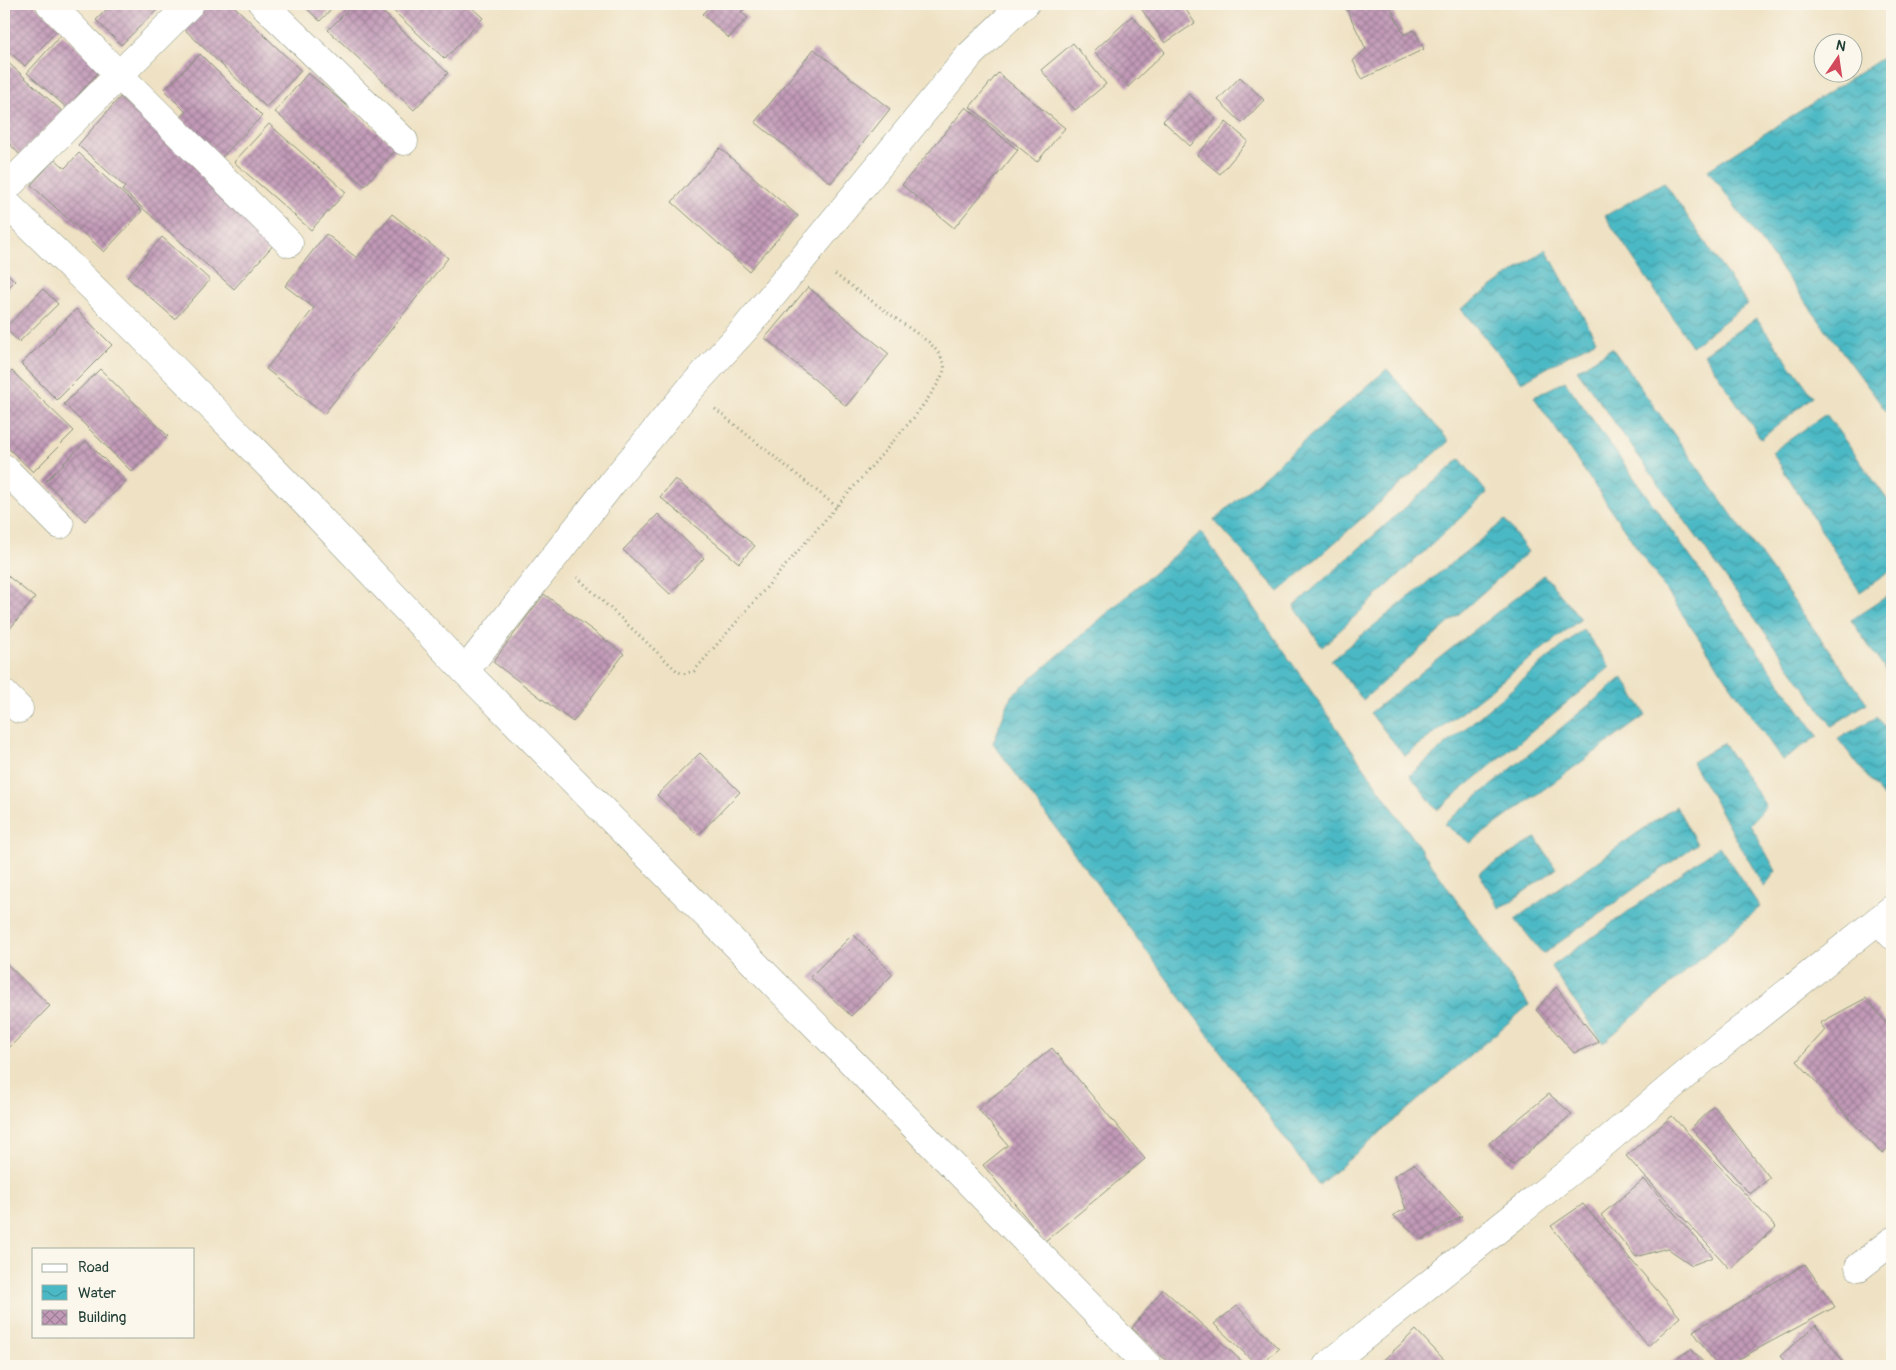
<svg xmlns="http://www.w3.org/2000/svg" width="1896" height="1370" viewBox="0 0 1896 1370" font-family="Pangolin,sans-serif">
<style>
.water{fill:url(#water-waves);stroke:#357b7c}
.building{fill:url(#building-cross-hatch)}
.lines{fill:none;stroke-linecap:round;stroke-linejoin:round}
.minor-casing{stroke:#87907c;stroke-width:29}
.trunk-casing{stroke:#87907c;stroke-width:29}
.path{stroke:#87907c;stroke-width:3;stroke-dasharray:1 4;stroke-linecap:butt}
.minor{stroke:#fff;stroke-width:28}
.trunk{stroke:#fff;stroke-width:28}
</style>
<defs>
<pattern id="water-waves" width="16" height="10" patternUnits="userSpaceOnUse" patternTransform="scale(1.25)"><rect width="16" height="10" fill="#4bb9c5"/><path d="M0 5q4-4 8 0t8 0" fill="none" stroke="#3e98a1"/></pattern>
<pattern id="building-cross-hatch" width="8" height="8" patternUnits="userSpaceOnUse" patternTransform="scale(1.25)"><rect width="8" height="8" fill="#c29ab8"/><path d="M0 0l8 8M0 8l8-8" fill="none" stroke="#9d7f96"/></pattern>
</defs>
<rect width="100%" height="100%" fill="#fbf7ec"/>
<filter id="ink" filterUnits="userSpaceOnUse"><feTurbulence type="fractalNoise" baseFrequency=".02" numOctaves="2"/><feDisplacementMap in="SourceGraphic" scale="10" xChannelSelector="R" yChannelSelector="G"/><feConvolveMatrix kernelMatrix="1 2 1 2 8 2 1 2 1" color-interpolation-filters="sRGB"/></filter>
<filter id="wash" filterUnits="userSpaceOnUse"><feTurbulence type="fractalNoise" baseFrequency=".0096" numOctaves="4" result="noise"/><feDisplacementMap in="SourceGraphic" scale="20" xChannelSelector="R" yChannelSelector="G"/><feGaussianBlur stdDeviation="1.12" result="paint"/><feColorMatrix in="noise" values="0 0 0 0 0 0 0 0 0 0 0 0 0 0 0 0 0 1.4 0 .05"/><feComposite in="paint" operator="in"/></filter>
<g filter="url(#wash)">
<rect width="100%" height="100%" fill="#efe2c4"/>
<path class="water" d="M1892,52v367l-184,-249z
M1664,182l83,122 -55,42 -87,-130z
M1546,249l50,91 -74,42 -61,-73z
M1756,318l57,78 -52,43 -57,-85z
M1612,348l255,355 -35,23 -255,-356z
M1387,369l62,72 -170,151 -65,-72z
M1565,381l253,355 -36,24 -248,-363z
M1826,414l66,92v64l-32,22 -88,-140z
M1460,459l27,34 -165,154 -28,-41z
M1505,520l23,32 -165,148 -32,-40z
M1201,532l328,473 -210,180 -326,-442 18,-47z
M1544,575l37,44 -176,137 -35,-43z
M1892,593v87l-41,-60z
M1583,629l27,38 -173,143 -27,-35z
M1623,677l23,38 -176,128 -26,-19z
M1877,717l15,19v63l-5,3 -49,-63z
M1723,743l43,63 -16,18 26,47 -12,16 -72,-125z
M1676,806l21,38 -154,110 -28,-35z
M1536,838l20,31 -56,40 -21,-36z
M1719,846l41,61 -157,136 -52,-76z"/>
<g id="blocks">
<path class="building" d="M10,4h24l26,23 -35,39 -21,-19v-37z
M112,4h51l-42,41 -25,-25z
M204,4h28l69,67 -35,36 -84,-80z
M302,4h34l-16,17z
M354,4h20l74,69 -34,37 -86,-80z
M386,4h82l15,14 -38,41z
M712,4h37l-8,8 7,6 -19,20 -27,-24z
M1138,4h44l13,19 -30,20z
M1344,4h45l15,31 10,-5 10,19 -62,30 -9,-18 13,-12z
M1132,16l33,36 -37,35 -34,-36z
M62,34l39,35 -34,39 -40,-35z
M1073,43l33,41 -31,26 -34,-40z
M814,49l76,60 -59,74 -76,-61z
M200,54l62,62 -41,42 -41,-40 6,-6 -22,-22z
M4,59l59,53 -43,43 -14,-15 -2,1z
M308,73l89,75 -32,38 -90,-74z
M998,73l67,55 -28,34 -67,-55z
M1240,77l24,23 -22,23 -24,-23z
M1189,94l27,25 -26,27 -27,-25z
M120,97l87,77 69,68 -42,47 -112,-99 3,-3 -47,-42z
M966,107l52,43 -64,78 -52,-43z
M1226,122l22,19 -28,33 -23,-19z
M269,124l77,68 -35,38 -77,-68z
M720,148l78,68 -49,55 -77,-69z
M79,153l63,58 -38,41 -73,-67 24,-26 10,9z
M392,214l56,44 -124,156 -58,-45 48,-61 -29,-22 41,-52 31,24z
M162,237l48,43 -35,39 -48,-42z
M4,270l11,11 -11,11z
M808,287l81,67 -43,52 -81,-68z
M43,289l15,15 -39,38 -14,-14z
M76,309l36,36 -55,55 -36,-36z
M100,369l68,67 -36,36 -68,-68z
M12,371l62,60 -41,41 -29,-28v-65z
M86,441l40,40 -41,40 -40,-39z
M675,479l80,67 -16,17 -79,-66z
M658,514l46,44 -34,36 -47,-44z
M4,573l31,25 -31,38z
M544,594l80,60 -51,68 -80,-60z
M700,753l40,39 -42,43 -41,-40z
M853,934l40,40 -42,42 -41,-39z
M4,961l46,45 -46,47z
M1556,987l43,55 -25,11 -38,-43z
M1866,998l26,32v113l-10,11 -85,-93 28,-31 -5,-7z
M1052,1048l93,111 -100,82 -62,-76 25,-20 -30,-36z
M1549,1094l23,20 -59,51 -24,-22z
M1714,1106l56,72 -20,16 -59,-66z
M1672,1116l104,111 -46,42 -104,-113z
M1414,1164l48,52 -40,24 -29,-25 13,-6 -12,-33z
M1644,1179l69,78 -21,8 -25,-17 -31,9 -35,-42z
M1583,1204l97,113 -32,29 -97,-120z
M1805,1264l30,43 -109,59h-9l-24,-35z
M1163,1289l84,77h-75l-40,-38z
M1237,1306l42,43 -21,17 -44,-42z
M1816,1325l30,41h-58l-8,-10z
M1416,1330l34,36h-73z
M1691,1349l16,17h-42z"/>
</g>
</g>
<g filter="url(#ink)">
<use href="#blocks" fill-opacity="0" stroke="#87907c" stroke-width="1"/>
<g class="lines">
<g class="minor-casing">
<path id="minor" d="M50,4l70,72 169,167
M263,4l141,137
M4,190l186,-186
M4,201l136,133 157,160 168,177 382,386 301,309
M4,468l56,57
M465,671l147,-188 78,-94 54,-59 226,-275 48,-46 7,-5
M4,694l15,15
M1879,920l13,15
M1859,1267l33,-26"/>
</g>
<g class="trunk-casing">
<path id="trunk" d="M1327,1366l251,-201 125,-105 189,-151"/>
</g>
<path class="path" d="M715,409l122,98
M577,577l100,94 6,3 11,-3 222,-256c7,-11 32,-40 28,-52 -3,-8 -9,-14 -14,-20l-97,-70"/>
<use href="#minor" class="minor"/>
<use href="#trunk" class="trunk"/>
</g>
</g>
<rect width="1896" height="1370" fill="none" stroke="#fbf7ec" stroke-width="20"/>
<rect x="32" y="1248" width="162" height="90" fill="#fbf7ec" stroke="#a3ada2"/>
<rect x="42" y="1264" width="25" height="8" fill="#ffffff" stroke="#a3ada2"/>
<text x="78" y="1272" font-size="15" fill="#1f3d34">Road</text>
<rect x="42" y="1285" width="25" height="15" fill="url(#water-waves)" stroke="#a3ada2"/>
<text x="78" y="1298" font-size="15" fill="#1f3d34">Water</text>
<rect x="42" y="1310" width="25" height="15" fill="url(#building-cross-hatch)" stroke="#a3ada2"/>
<text x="78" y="1322" font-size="15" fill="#1f3d34">Building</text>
<g transform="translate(1838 58) rotate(13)"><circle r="24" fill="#fbf7ec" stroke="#a3ada2"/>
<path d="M0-4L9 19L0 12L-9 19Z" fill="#d1495b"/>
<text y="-8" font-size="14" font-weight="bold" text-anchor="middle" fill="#1f3d34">N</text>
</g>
</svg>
